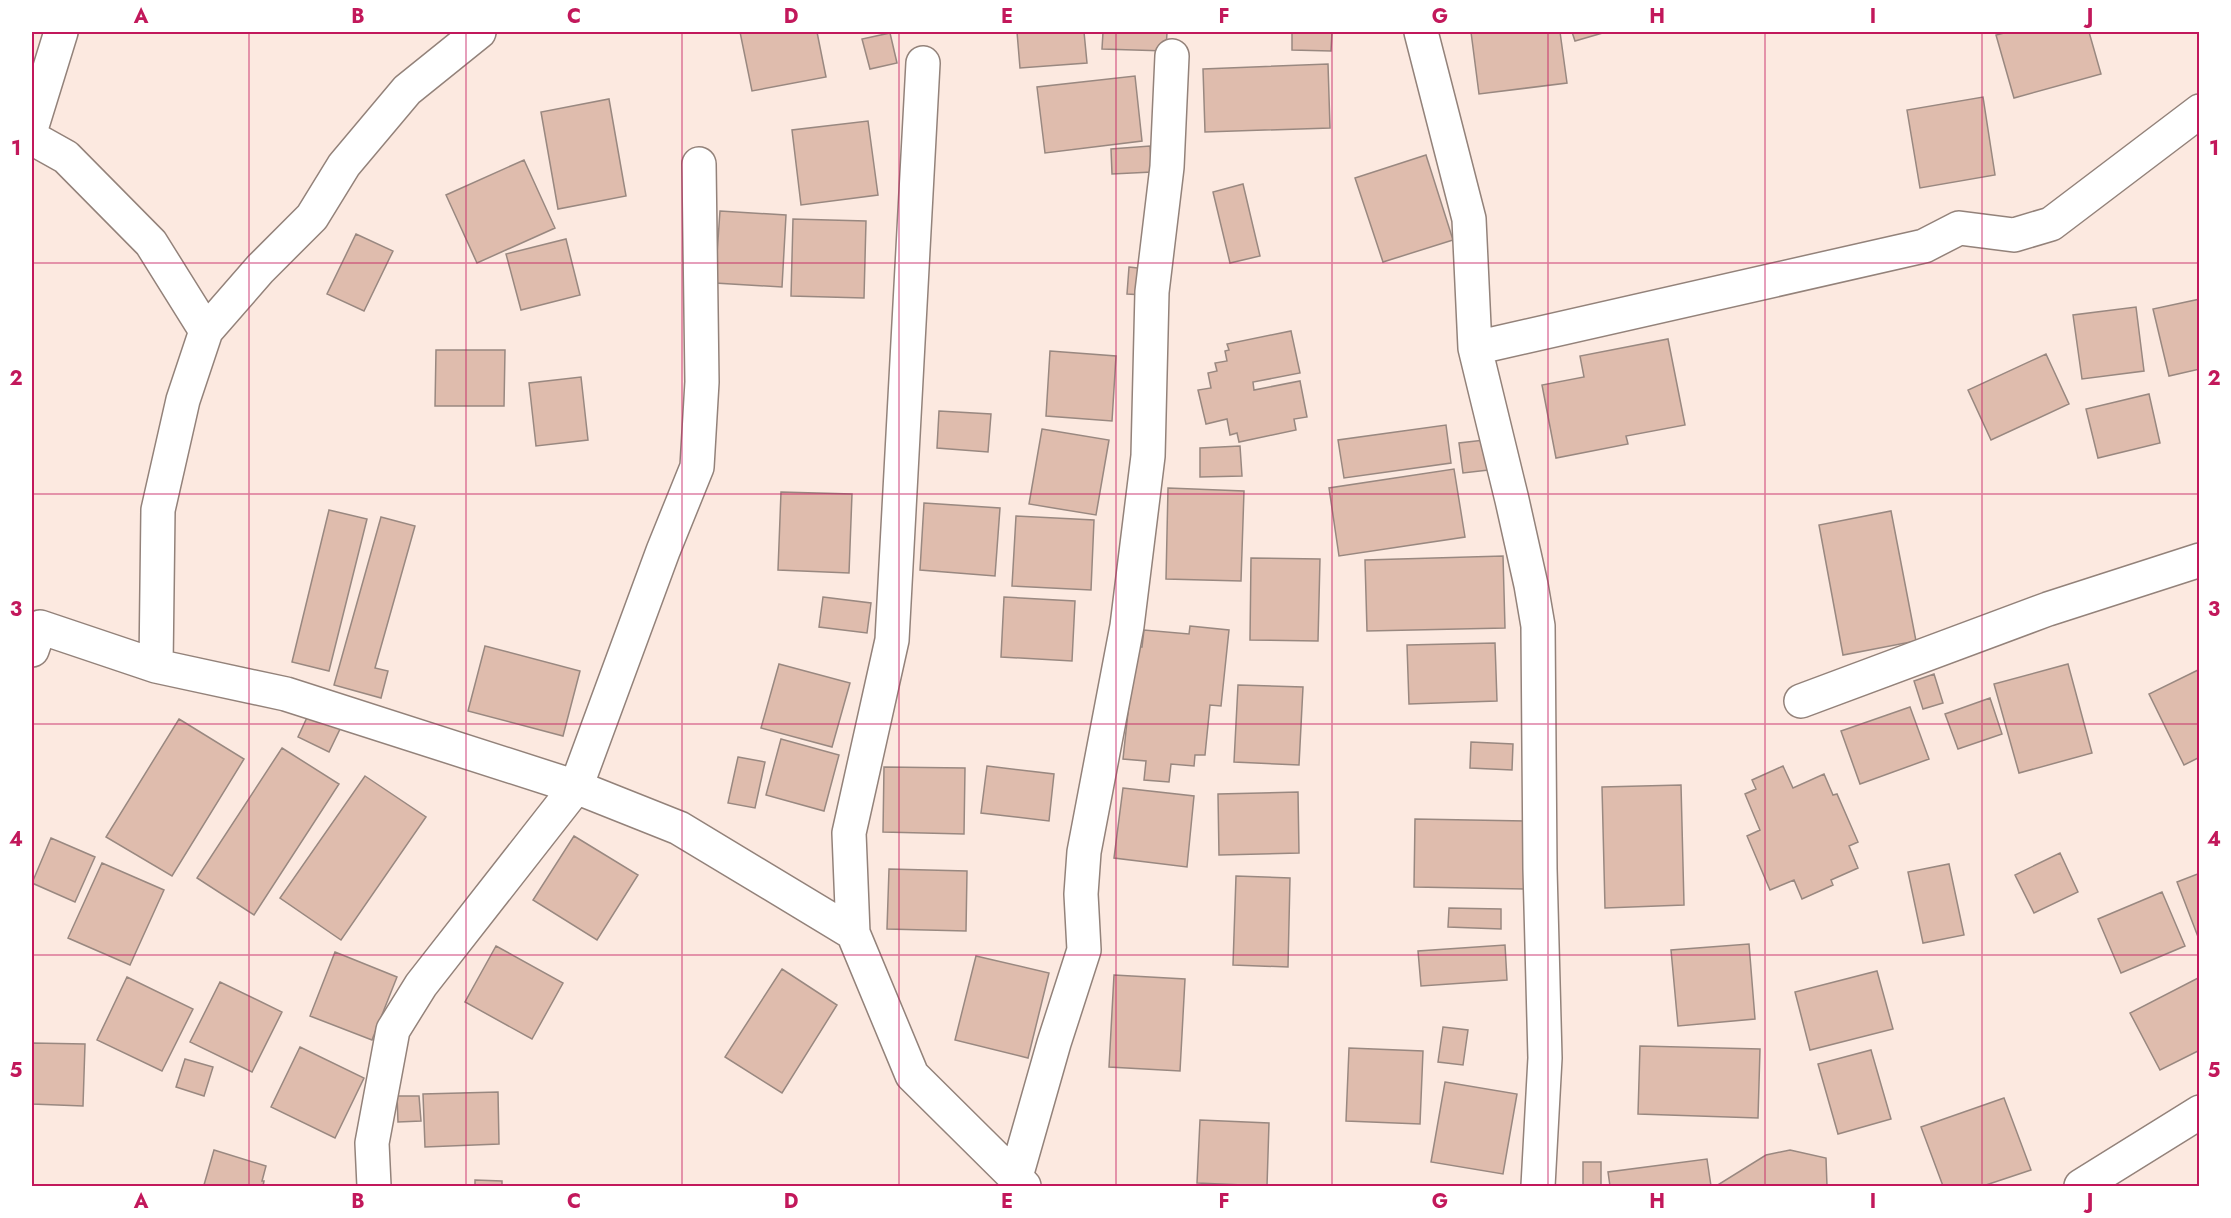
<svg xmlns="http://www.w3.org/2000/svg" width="2231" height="1218" viewBox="0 0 2231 1218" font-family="Jost,sans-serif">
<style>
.building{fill:#dfbcad;stroke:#998880;stroke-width:1.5}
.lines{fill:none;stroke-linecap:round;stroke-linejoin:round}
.minor-casing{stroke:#93827a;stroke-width:36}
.minor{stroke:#fff;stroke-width:33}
.grid{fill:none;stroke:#c2185b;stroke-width:1.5;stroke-opacity:0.55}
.neatline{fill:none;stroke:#c2185b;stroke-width:2}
.grid-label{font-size:20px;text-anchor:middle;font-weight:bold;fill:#c2185b}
</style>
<rect width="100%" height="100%" fill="#fce9e0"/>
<path class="building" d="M740,32h77l9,45 -74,14z
M1017,32h67l3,31 -67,5z
M1103,32h64l-1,19 -64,-2z
M1292,32h40l-1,19 -39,-1z
M1471,32h89l7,51 -88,11z
M1572,32h34l-31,9z
M2008,32h81l12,42 -87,24 -18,-63z
M890,33l7,30 -27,6 -8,-30z
M1328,64l2,64 -125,4 -2,-63z
M1135,76l7,65 -97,12 -8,-66z
M1983,97l12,78 -75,13 -13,-78z
M609,99l17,97 -68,13 -17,-97z
M868,121l10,74 -77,10 -9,-75z
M1150,146l2,26 -40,2 -1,-25z
M1426,155l27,85 -70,22 -28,-84z
M524,160l31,68 -78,35 -31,-68z
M1243,184l17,72 -30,7 -17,-71z
M720,211l66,4 -4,72 -67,-4z
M793,219l73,2 -2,77 -73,-2z
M356,234l37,17 -29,60 -37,-17z
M566,239l14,56 -59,15 -15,-56z
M1129,267l17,2 -2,26 -17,-1z
M2200,299v70l-31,7 -16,-67z
M2136,307l8,64 -62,8 -9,-64z
M1291,331l9,42 -47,9 1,8 46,-9 7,36 -13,2 2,11 -57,12 -2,-9 -7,2 -3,-16 -21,5 -8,-34 13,-2 -3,-15 9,-2 -2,-8 12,-2 -2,-10 4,-1 -2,-6z
M1668,339l17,86 -59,11 2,8 -72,14 -14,-73 42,-8 -4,-21z
M436,350h69l-1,56h-69z
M1050,351l66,5 -4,65 -66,-5z
M2046,354l23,50 -78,36 -23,-50z
M581,377l7,63 -52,6 -7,-63z
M2149,394l11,49 -62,15 -12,-49z
M939,411l52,3 -3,38 -51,-4z
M1446,425l5,38 -107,15 -6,-38z
M1042,429l67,11 -13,75 -67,-11z
M1493,439l4,30 -34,4 -4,-30z
M1240,446l2,30 -42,1v-29z
M1454,469l11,68 -126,19 -10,-68z
M1168,488l76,3 -3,90 -75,-2z
M781,492l71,2 -3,79 -71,-3z
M924,503l76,5 -5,68 -75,-6z
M329,510l38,9 -38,152 -37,-9z
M1891,511l25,130 -73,14 -24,-130z
M1016,516l78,4 -3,70 -79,-4z
M381,517l34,9 -40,142 13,3 -7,27 -47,-13z
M1503,556l2,72 -138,3 -2,-71z
M1251,558l69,1 -2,82 -68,-1z
M823,597l48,6 -4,30 -48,-6z
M1004,597l71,4 -3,60 -71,-4z
M1190,626l39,4 -8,76 -11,-1 -5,50h-10l-1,11 -23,-2 -2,18 -25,-2 2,-19 -23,-2 12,-112h7l2,-17 45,4z
M1495,643l2,58 -88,3 -2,-59z
M485,646l95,25 -17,65 -95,-25z
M779,664l71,19 -18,64 -71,-19z
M2068,664l24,89 -73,20 -25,-89z
M2200,669v88l-16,8 -35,-71z
M1934,674l9,29 -20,6 -9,-28z
M1238,685l65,2 -4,78 -65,-3z
M1990,698l12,36 -44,15 -13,-35z
M1910,707l19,52 -69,25 -19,-53z
M310,711l31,16 -12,25 -31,-15z
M179,719l65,40 -72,117 -66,-39z
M781,739l58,16 -15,56 -58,-16z
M1471,742l42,2 -1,26 -42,-2z
M282,748l57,36 -85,131 -57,-37z
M738,757l27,5 -10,46 -27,-5z
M987,766l67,8 -5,47 -68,-8z
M1783,766l10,22 31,-14 9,21 4,-1 21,48 -9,4 9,22 -27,12 2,5 -31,14 -8,-19 -24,10 -23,-54 13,-6 -15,-36 11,-5 -4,-9z
M884,767l81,1 -1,66 -81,-2z
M365,776l61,41 -85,123 -61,-42z
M1681,785l3,120 -79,3 -3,-121z
M1123,788l71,8 -7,71 -73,-9z
M1298,792l1,61 -80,2 -1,-61z
M1415,819l111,2 -1,68 -111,-2z
M574,836l64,39 -41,65 -64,-40z
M51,838l44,19 -20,45 -43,-19z
M2060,853l18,39 -44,21 -19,-38z
M102,863l62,27 -34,75 -62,-27z
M1949,864l15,71 -41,8 -15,-71z
M889,869l78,2 -1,60 -79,-2z
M2200,873v69l-23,-60z
M1236,876l54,2 -2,89 -55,-2z
M2162,892l23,54 -64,27 -23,-54z
M1449,908l52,1v20l-53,-2z
M1749,944l6,75 -77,7 -7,-76z
M1505,945l2,35 -86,6 -3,-35z
M496,946l67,37 -31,56 -67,-37z
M335,952l62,25 -25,63 -62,-24z
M976,956l73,17 -21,85 -73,-18z
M782,969l55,36 -55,88 -57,-36z
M1877,971l16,58 -83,21 -15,-58z
M1114,975l71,4 -5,92 -71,-4z
M127,977l66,32 -31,62 -65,-31z
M2200,977v73l-40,20 -30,-57z
M220,982l62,30 -30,60 -62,-30z
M1443,1027l25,3 -5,35 -25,-3z
M32,1043l53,1 -2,62 -51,-2z
M1640,1046l120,3 -2,69 -120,-4z
M300,1047l64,31 -29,60 -64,-31z
M1349,1048l74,3 -3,73 -74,-3z
M1871,1050l20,69 -53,15 -20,-70z
M185,1059l28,8 -9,29 -28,-9z
M1445,1082l72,12 -14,80 -72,-12z
M498,1092l1,52 -74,3 -2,-53z
M397,1096h22l2,25 -23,1z
M2004,1098l27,72 -48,16h-40l-22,-59z
M1200,1120l69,3 -2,63 -70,-3z
M214,1150l52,16 -4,15h2l-1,5h-53l-6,-1z
M1790,1150l36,8 1,28h-111l50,-31z
M1707,1159l4,27h-101l-2,-14z
M1583,1162h18v24h-18z
M475,1180l27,1v5h-27z"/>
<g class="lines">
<g class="minor-casing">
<path id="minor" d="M1421,32l48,187 6,129 37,152 19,85 7,41 2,243 5,189 -7,128
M32,126l29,-94
M32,138l34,19 85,86 55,88
M1475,348l449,-102 35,-18 55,7 37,-11 149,-113
M32,650l8,-23 116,39 130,28 290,93 103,41 174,105 59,142 112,111
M156,666l2,-156 25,-110 23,-69 54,-62 52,-52 32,-52 63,-75 72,-58
M1801,701l247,-92 152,-49
M853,933l-4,-100 43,-193 31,-577
M1015,1180l39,-137 30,-93 -3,-56 3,-42 43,-226 21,-170 4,-164 15,-125 5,-111
M374,1186l-2,-43 21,-113 28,-45 155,-198 87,-236 34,-84 5,-85 -3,-218
M2081,1186l119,-74"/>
</g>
<use href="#minor" class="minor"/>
</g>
<path class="grid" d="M249,32v1154M466,32v1154M682,32v1154M899,32v1154M1116,32v1154M1332,32v1154M1548,32v1154M1765,32v1154M1982,32v1154M32,263h2168M32,494h2168M32,724h2168M32,955h2168"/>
<rect width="2231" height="1218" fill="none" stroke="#ffffff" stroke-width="66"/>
<rect x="33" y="33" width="2165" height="1152" class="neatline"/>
<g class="grid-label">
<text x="141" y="23">A</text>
<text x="358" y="23">B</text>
<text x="574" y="23">C</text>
<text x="791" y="23">D</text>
<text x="1007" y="23">E</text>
<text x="1224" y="23">F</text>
<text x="1440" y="23">G</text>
<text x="1657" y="23">H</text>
<text x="1873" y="23">I</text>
<text x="2090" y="23">J</text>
<text x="16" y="155">1</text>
<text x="2214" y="155">1</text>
<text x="16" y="385">2</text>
<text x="2214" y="385">2</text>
<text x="16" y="616">3</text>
<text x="2214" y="616">3</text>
<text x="16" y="846">4</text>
<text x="2214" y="846">4</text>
<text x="16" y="1077">5</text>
<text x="2214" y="1077">5</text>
<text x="141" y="1208">A</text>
<text x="358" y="1208">B</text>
<text x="574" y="1208">C</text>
<text x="791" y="1208">D</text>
<text x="1007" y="1208">E</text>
<text x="1224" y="1208">F</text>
<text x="1440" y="1208">G</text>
<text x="1657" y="1208">H</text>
<text x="1873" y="1208">I</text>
<text x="2090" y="1208">J</text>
</g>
</svg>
